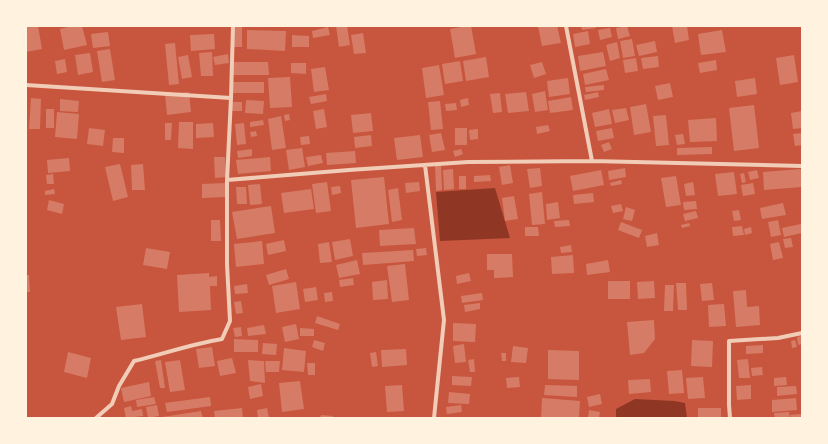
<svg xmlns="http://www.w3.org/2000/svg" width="828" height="444" viewBox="0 0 828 444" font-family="Quicksand,sans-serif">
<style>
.water{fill:#8f3625}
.building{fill:#d67c66}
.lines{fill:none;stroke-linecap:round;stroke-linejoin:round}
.minor{stroke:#f1ccb7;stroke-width:4}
</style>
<rect width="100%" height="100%" fill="#c8553d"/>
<path class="water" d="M495,188l15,50 -70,3 -4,-49z
M635,399l39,2 11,2 2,15h-71v-9z"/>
<path class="building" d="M31,26h7l4,23 -16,3v-25z
M71,26h11l5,19 -23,5 -4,-21z
M233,26h9v21h-9z
M336,26h11l3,19 -11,2z
M467,26h4l5,28 -21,4 -5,-29z
M538,26h19l4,17 -19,3z
M581,26h14l1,2 -14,2z
M627,26l3,10 -12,3 -2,-11z
M672,26h15l2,14 -14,3z
M328,27l2,8 -17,3 -1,-7z
M610,28l2,9 -12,3 -2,-10z
M247,30l39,1 -1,20 -38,-2z
M722,30l4,22 -25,3 -3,-21z
M588,31l2,13 -15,3 -2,-13z
M108,32l2,14 -17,2 -2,-14z
M363,33l3,20 -12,1 -3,-19z
M214,34l1,15 -24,2 -1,-16z
M292,35l17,1v11h-17z
M632,39l3,17 -12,2 -3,-17z
M655,41l2,11 -18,4 -3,-11z
M617,42l3,16 -10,3 -4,-16z
M175,43l4,41 -10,1 -4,-41z
M110,49l5,31 -13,2 -5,-31z
M212,52l1,24h-12l-2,-23z
M603,52l3,14 -26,5 -2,-15z
M90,53l3,19 -15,3 -3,-20z
M228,54l1,9 -14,2 -2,-8z
M188,55l4,22 -10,2 -4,-22z
M794,55l4,27 -18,3 -4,-27z
M658,56l1,11 -16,2 -2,-11z
M486,57l3,20 -23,4 -3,-20z
M636,58l2,13 -13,2 -2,-13z
M65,59l2,13 -10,2 -2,-13z
M716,60l1,10 -17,3 -2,-10z
M460,61l3,20 -18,3 -3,-20z
M232,62h36l1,13h-37z
M542,62l4,12 -12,4 -4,-13z
M291,63h15v11l-15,-1z
M439,65l5,30 -18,3 -4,-30z
M325,67l4,23 -15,2 -3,-23z
M606,69l3,11 -24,5 -2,-11z
M290,77l2,30 -22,1 -2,-30z
M568,78l2,16 -21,3 -2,-16z
M755,78l2,16 -20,3 -2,-16z
M231,82h33v11h-33z
M670,83l3,14 -15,3 -3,-14z
M604,85v5l-18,2 -1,-5z
M545,91l3,19 -13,2 -3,-18z
M189,92l2,20 -24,3 -2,-21z
M526,92l3,19 -21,2 -3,-19z
M598,92l1,5 -14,3 -1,-5z
M500,93l2,19 -9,1 -3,-19z
M326,94l1,7 -16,3 -2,-7z
M571,97l2,13 -23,3 -2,-12z
M31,98l10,1 -1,30h-11z
M468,98l1,7 -8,2 -1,-7z
M60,99l19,2 -1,11 -18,-1z
M246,100l18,1 -1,13 -18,-1z
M440,101l3,28 -12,1 -3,-28z
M230,102h12v9h-12z
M456,103l1,7 -11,1 -1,-7z
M646,104l5,28 -17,3 -4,-28z
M754,105l5,43 -25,3 -5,-43z
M626,108l3,12 -14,3 -3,-13z
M46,109h8v19h-8z
M324,109l3,18 -11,2 -3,-18z
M609,109l3,15 -17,3 -3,-14z
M802,111v17l-9,1 -2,-16z
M57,112l22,2 -2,25 -22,-2z
M371,113l2,18 -20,2 -2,-18z
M289,114l1,6 -5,1 -1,-6z
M666,115l3,30 -13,1 -3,-30z
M281,116l5,32 -14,2 -4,-31z
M716,118l1,23 -27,1 -2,-22z
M263,120l1,5 -14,2v-5z
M179,122h14v27l-15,-1z
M165,123h7l-1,17h-6z
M213,123l1,14 -18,1v-14z
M244,123l2,21 -9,1 -2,-21z
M548,125l2,6 -13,3 -1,-7z
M89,128l16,2 -2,16 -16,-2z
M455,128h12v17h-12z
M612,128l2,10 -16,3 -2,-10z
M478,129v10l-8,1 -1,-10z
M256,131l1,5 -6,1 -1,-5z
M441,133l4,17 -13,2 -3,-17z
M802,133v12l-7,1 -2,-12z
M683,134l2,10 -8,1 -2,-10z
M371,135l1,11 -17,2 -1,-11z
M420,135l3,22 -26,3 -3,-22z
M309,136l1,8 -9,1 -1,-8z
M113,138h11v15l-12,-1z
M609,142l3,7 -8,3 -3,-7z
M712,147v7l-35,1v-7z
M302,148l3,19 -16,3 -3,-20z
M252,149v7l-14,2 -1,-7z
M461,149l2,5 -8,3 -2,-6z
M355,151l1,12 -29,2 -1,-12z
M321,155l2,8 -15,3 -2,-9z
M214,157h11l1,20 -11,1z
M270,157l1,14 -33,3 -2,-14z
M69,158l1,13 -22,2 -1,-13z
M120,164l8,33 -15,4 -8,-34z
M143,164l2,26h-13l-1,-25z
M435,165h6l1,25 -6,1z
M510,165l3,18 -11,2 -3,-18z
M540,168l2,18 -12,2 -3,-19z
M625,168l1,9 -17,3 -1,-9z
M453,169l1,20 -10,1 -1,-20z
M801,169l1,18 -38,3 -1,-18z
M601,170l3,15 -31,6 -3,-15z
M757,170l2,8 -9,2 -2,-8z
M734,172l3,22 -19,2 -3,-22z
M744,173l2,9 -4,1 -2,-9z
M53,174l1,10h-7l-1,-9z
M490,175l1,6 -17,1v-6z
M459,176h7v13h-7z
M676,176l5,29 -15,2 -5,-29z
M384,177l5,47 -33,4 -5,-48z
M621,180l1,4 -11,2 -1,-3z
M327,182l4,29 -15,2 -4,-29z
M419,182l1,9 -14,2 -1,-10z
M693,182l2,13 -9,1 -2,-12z
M225,183l1,14 -24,1v-14z
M753,183l2,11 -12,2 -2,-11z
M260,184l2,20 -12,1 -2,-20z
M340,186l1,7 -9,2 -1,-8z
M236,187h10l1,17h-10z
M398,188l4,32 -10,2 -4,-32z
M54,189l1,5 -10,1v-4z
M311,189l3,20 -30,4 -3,-20z
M542,192l3,32 -13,1 -3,-31z
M593,193l1,9 -20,2 -1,-9z
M514,196l4,23 -13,2 -3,-23z
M49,200l15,4 -2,10 -15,-4z
M696,201l1,8 -13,1 -1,-8z
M558,202l2,16 -13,2 -1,-16z
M783,203l3,12 -24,4 -2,-11z
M621,204l2,7 -10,2 -2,-7z
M271,206l4,27 -38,6 -5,-27z
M626,207l9,3 -3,11 -9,-2z
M739,210l2,10 -7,1 -2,-10z
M696,211l2,7 -13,3 -2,-7z
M211,220h9l1,21h-10z
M569,220l1,6 -15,1 -1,-6z
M778,220l3,15 -10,2 -3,-15z
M621,222l21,8 -3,8 -21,-8z
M689,223l1,3 -8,2 -1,-3z
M801,224l1,9 -18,4 -2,-9z
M742,226l2,9 -11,1 -1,-9z
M525,227h13l1,9h-14z
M751,227l1,6 -7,2 -1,-6z
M414,228l2,16 -36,2 -1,-16z
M657,233l2,12 -12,2 -2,-11z
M791,238l2,9 -8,1 -2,-9z
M350,239l3,17 -18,4 -3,-18z
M284,240l2,11 -18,4 -2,-11z
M262,241l2,23 -28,3 -2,-23z
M329,242l3,20 -12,1 -2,-19z
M779,242l4,16 -10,2 -3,-16z
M571,245l1,7 -11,1 -1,-6z
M146,248l24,4 -3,17 -24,-4z
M426,248l1,7 -10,1 -1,-7z
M413,250l1,11 -51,4 -1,-12z
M487,254h25l1,23 -19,1v-8h-7z
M573,255l1,18 -22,1 -1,-17z
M357,260l3,14 -21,4 -3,-13z
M608,260l2,12 -23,3 -1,-11z
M405,264l4,36 -17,2 -5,-36z
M286,269l3,10 -20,6 -3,-10z
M209,273v4l8,-1v10h-7l1,24 -32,2 -2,-37z
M469,273l2,8 -14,3 -1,-8z
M26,275h3l1,17h-4z
M353,278l1,7 -14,2 -1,-7z
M387,280l1,19 -15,1 -1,-18z
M608,281h22v18h-22z
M654,281l1,17 -17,1 -1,-17z
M296,282l4,27 -24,4 -4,-27z
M676,283h10l1,27h-9z
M712,283l2,17 -12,1 -2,-17z
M247,284l1,9 -13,1 -1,-8z
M665,285h9l-1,26h-9z
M316,287l2,13 -13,2 -2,-13z
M746,290l1,17 12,-1 1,19 -24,2 -3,-36z
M332,292l1,9 -8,1 -1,-9z
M482,293l1,7 -21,3 -1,-7z
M241,301l2,12 -7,1 -2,-12z
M480,303v6l-15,3 -1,-7z
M142,304l4,33 -25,3 -5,-33z
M724,304l2,22 -17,1 -1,-22z
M317,316l23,8 -2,6 -23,-7z
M654,320l1,19 -11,14 -14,2 -3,-33z
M453,323l23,1 -1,18 -22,-1z
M296,324l3,15 -14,3 -3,-15z
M264,325l2,9 -18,2 -1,-8z
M241,327l1,9 -7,1 -2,-9z
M300,328l14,1v7h-14z
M802,336v8l-4,1 -1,-8z
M234,339l24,1v12h-24z
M314,340l11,3 -2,8 -11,-4z
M692,340l21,1 -1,26 -21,-1z
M795,340l2,7 -5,1 -1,-7z
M263,343l14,1 -1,11 -14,-1z
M464,344l2,18 -11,1 -2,-17z
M763,345v8l-17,1v-8z
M513,346l15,2 -2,15 -15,-1z
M212,347l3,19 -16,2 -3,-19z
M284,348l22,3 -2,21 -22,-2z
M406,349l1,16 -25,2 -1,-17z
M548,350l31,1v29l-31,-1z
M68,352l23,6 -4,20 -23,-6z
M376,352l2,14 -6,1 -2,-14z
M501,353h5v8h-4z
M232,358l4,15 -16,3 -3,-15z
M474,359l1,13h-5l-2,-12z
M748,359l2,19h-11l-2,-18z
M161,360l4,28h-5l-5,-27z
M180,360l5,30 -15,2 -5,-30z
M248,360l16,1 1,22 -15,-2z
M265,361h15l-1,11h-13z
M307,363h8v12h-7z
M762,367l1,8 -11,1 -1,-8z
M682,370l2,23 -15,1 -2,-23z
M452,376l20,1 -1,9 -19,-1z
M519,377l1,10 -13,1 -1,-10z
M703,377l2,21 -17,1 -2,-21z
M786,377l1,8 -13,1v-8z
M650,379l1,13 -22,2 -1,-14z
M300,381l4,28 -22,3 -3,-29z
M149,382l2,14 -27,6 -3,-14z
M261,384l2,12 -13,3 -2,-12z
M402,385l2,26 -17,1 -2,-26z
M545,385l32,1v11l-33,-2z
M751,385v14l-14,1 -1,-14z
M796,386l1,8 -20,2v-9z
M449,392l21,2 -1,10 -21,-1z
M600,394l2,10 -13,3 -2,-10z
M154,397l2,7 -19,3 -1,-7z
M210,397l1,9 -44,6 -2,-9z
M542,398l38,3 -1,17h-38z
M796,398l1,12 -25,2v-12z
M157,405l2,11 -11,2 -2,-11z
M461,405l1,7 -15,2 -1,-7z
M131,406l1,5 10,-2 1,7 -17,2 -2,-10z
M242,408l1,10h-28l-1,-7z
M267,408l2,10h-11l-1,-8z
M698,408h23v10h-23z
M589,410l11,2 -1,6h-11z
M201,411l2,7h-40l-1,-1z
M789,412l1,6h-15l-1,-5z
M801,414l1,4h-11l-1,-3z
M321,415l12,1 -1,2h-12z"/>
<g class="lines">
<path class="minor" d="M566,26l26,135
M26,85l205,13
M425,165l19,155 -10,98
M227,180l4,-82 2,-72
M96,418l16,-14 7,-18 15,-25c29,-7 58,-17 88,-22l8,-18 -3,-57v-84l122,-10 119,-8 124,-1 210,5
M730,418l-1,-13v-64l49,-3 24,-5"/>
</g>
<rect width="828" height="444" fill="none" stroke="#fff3e0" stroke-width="54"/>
</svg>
